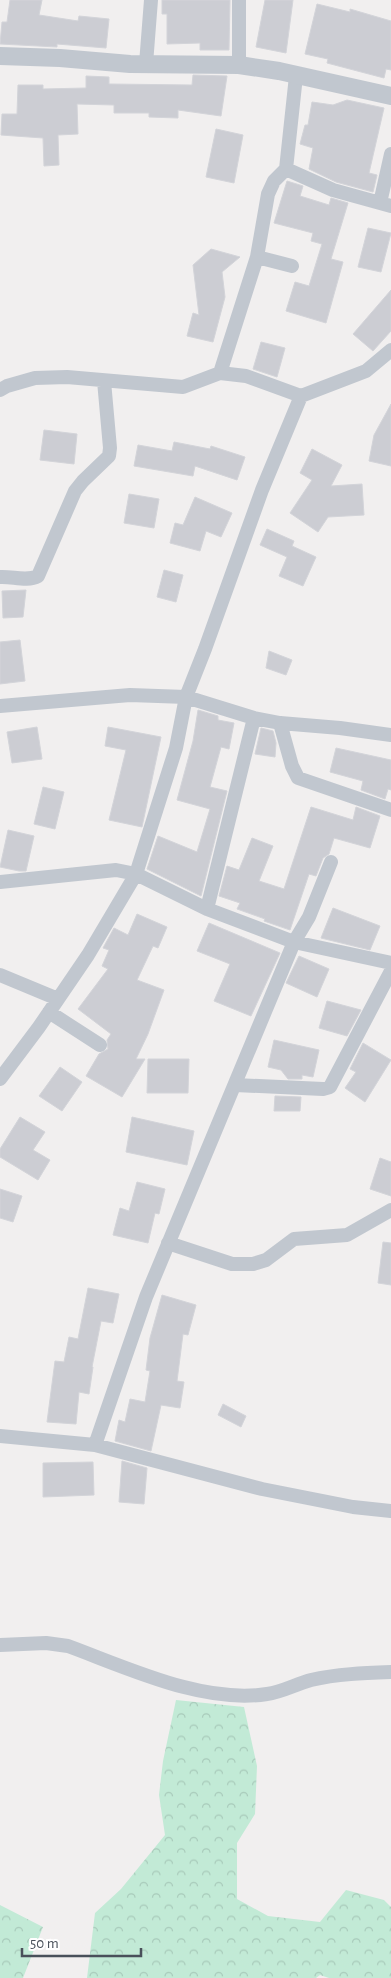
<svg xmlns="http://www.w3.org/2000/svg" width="391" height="1978" viewBox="0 0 391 1978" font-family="'Alegreya Sans',sans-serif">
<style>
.forest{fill:url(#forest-crowns)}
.building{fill:#cccdd3;stroke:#d3d4d9}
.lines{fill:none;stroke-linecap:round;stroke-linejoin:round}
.minor{stroke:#c1c7cf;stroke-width:14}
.tertiary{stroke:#c1c7cf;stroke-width:18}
</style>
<defs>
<pattern id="forest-crowns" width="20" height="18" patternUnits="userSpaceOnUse" patternTransform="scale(1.25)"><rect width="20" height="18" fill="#c2ead6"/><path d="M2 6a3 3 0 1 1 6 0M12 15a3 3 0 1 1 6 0" fill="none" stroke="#a8caba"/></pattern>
</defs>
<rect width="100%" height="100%" fill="#f1efef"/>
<path class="forest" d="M176,1700l68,7 13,59 -2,48 -18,29v56l31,17 52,6 26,-32 38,10 7,7v71h-62l-9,-3 -4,3h-229l8,-65 26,-24 44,-54 -6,-40 4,-34z
M0,1905l43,22 -20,51h-23z"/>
<path class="building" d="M10,0h32l-3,15 39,6 1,-5 30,3 -3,29 -49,-4v3l-57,-3 2,-22h5z
M162,0h68l-1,50h-29v-7l-33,1v-30h-5z
M265,0h28l-7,53 -30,-6z
M317,4l33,8v-3l41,12v49l-5,-1 -2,9 -57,-15 1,-4 -23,-5z
M193,75l34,1 -6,40 -43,-6v8l-29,-1v-4h-35v-8l-37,-1 1,30 -20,1 1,30 -15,1 -1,-28 -42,-3 1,-21h15l1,-29h25v4l43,-1v-12l23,1v7l83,1z
M347,100l37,8 -15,65 8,2 -4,17 -37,-10 -27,-13 4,-21 -13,-4 5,-19h3l4,-23 21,3z
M216,129l27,6 -9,48 -28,-6z
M287,181l16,5 -3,10 29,9 2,-7 17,5 -17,56 12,3 -17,61 -40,-12 9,-29 14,4 13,-42 -11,-3 2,-8 -39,-10z
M368,228l23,5 -10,39 -23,-5z
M211,249l29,8 -18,15 3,25 -12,45 -26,-6 6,-23 6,2 -6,-50z
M391,290v41l-18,20 -20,-17z
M261,342l24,6 -8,29 -24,-8z
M391,404v62l-22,-5 5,-26z
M44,430l33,4 -3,30 -34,-4z
M174,442l36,7 1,-3 34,11 -8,23 -42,-14 -2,10 -59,-10 4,-21 34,6z
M312,449l30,16 -11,21 31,-2 2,31 -36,2 -10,15 -28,-19 22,-33 -12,-7z
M129,494l30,5 -5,29 -30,-5z
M195,497l37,16 -11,24 -15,-6 -6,20 -30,-8 5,-20 8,2z
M267,529l27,12 -2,5 24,11 -13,29 -24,-10 8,-19 -27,-12z
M164,570l19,5 -7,27 -19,-5z
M26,590l-3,27 -20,1 -1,-27z
M20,640l5,41 -25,3v-42z
M269,651l23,9 -6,15 -20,-7z
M198,710l20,6v4l16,3 -5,26 -8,-2 -11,40 17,4 -26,105 -54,-27 11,-33 39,16 13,-43 -33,-9 16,-59z
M37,727l5,32 -30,4 -5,-31z
M108,727l53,10 -19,90 -33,-7 17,-70 -21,-4z
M261,728l12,3 3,12 -1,14 -20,-3z
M336,748l55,12v30l-3,-1 -3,10 -24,-9 2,-9 -33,-9z
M43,787l21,5 -9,37 -21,-5z
M311,807l42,13 3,-13 24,9 -10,32 -36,-10 -5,16 -6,4 -7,18 -7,-2 -19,56 -26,-9 1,-2 -28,-10 3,-6 -21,-7 8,-30 12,4 13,-32 21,8 -14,35 25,8z
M8,830l26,6 -8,35h-7l-19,-4z
M333,908l47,18 -10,24 -49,-12z
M137,914l30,13 -9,21 -5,-2 -16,34 27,10 -16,44 -12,25h9l-23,38 -36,-21 13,-22 9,-5 -1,-9 4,-6 -33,-25 30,-40 -6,-3 7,-16 -6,-2 11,-20 14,7z
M209,923l71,30 -29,63 -37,-15 16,-37 -33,-13z
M299,956l30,13 -12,28 -31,-14z
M327,1001l34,9 -14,26 -28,-8z
M274,1040l45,10 -6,27 -11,-2v4h-14l-7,-9 -13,-3z
M363,1043l28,17 -26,42 -20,-14 11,-16 -6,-3z
M148,1059h41l-1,34h-41z
M60,1067l22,15 -20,29 -23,-15z
M275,1096l26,1 -1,14h-26z
M20,1117l25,15 -12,18 17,10 -12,20 -38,-23v-8z
M132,1117l62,14 -7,34 -61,-13z
M380,1158l11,4v34l-21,-7z
M137,1182l28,7 -6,25 -4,-1 -7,30 -35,-8 7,-27 9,3z
M0,1189l22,7 -9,26 -13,-4z
M383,1242l8,1v42l-13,-2z
M88,1288l31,6 -6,29 -12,-2 -9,46h1l-4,27 -10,-2 -3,32 -29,-2 8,-61 9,1 5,-25 9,2z
M162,1295l34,10 -8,30 -5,-1 -6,47 7,1 -4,26 -19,-3 -10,46 -36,-10 4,-21 6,2 5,-23 15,3 5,-31 -4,-1 4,-32z
M223,1404l23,12 -5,11 -23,-12z
M122,1461l25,7 -3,36 -25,-2z
M93,1462l1,33 -51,2v-34z"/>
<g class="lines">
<path class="minor" d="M146,64l5,-64
M239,65v-65
M286,169l47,21 58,16
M380,203l11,-49
M257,257l35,9
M220,373l26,3 55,20
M0,390l7,-4 28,-8 32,-1 116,10 37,-14 37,-116 11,-63 6,-13 12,-12 10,-93
M0,577c12,-1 27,5 38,-1l37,-85 8,-10 26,-25 1,-8 -6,-67
M0,706l130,-11 56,2 68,21 26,5 60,5 51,7
M280,723l12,43 6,12 93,32
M0,882l116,-12 20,4 71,35 87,33 97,21
M207,909l47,-191
M0,975l58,24
M49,1012l51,33
M0,1079l39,-52 49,-72 48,-81 40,-126 10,-51 19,-48 57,-159 39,-94 65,-25 25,-21
M235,1085l88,4 7,-2 61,-116
M168,1243l64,21h21l13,-4 28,-21 53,-4 44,-25
M0,1436l95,9 167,44 91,18 38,4
M95,1445l51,-148 148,-355 15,-25 22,-55
M0,1645l46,-2 22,3c60,22 135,58 199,48 15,-2 29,-10 44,-14 26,-6 53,-7 80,-8"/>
<path class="tertiary" d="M0,56l60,2 70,6 109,1 40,6 112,25"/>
</g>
<path d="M22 1948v8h119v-8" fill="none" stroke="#49505a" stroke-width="2.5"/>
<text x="30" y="1948" font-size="15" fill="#49505a" stroke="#ffffff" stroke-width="4" paint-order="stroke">50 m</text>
</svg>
